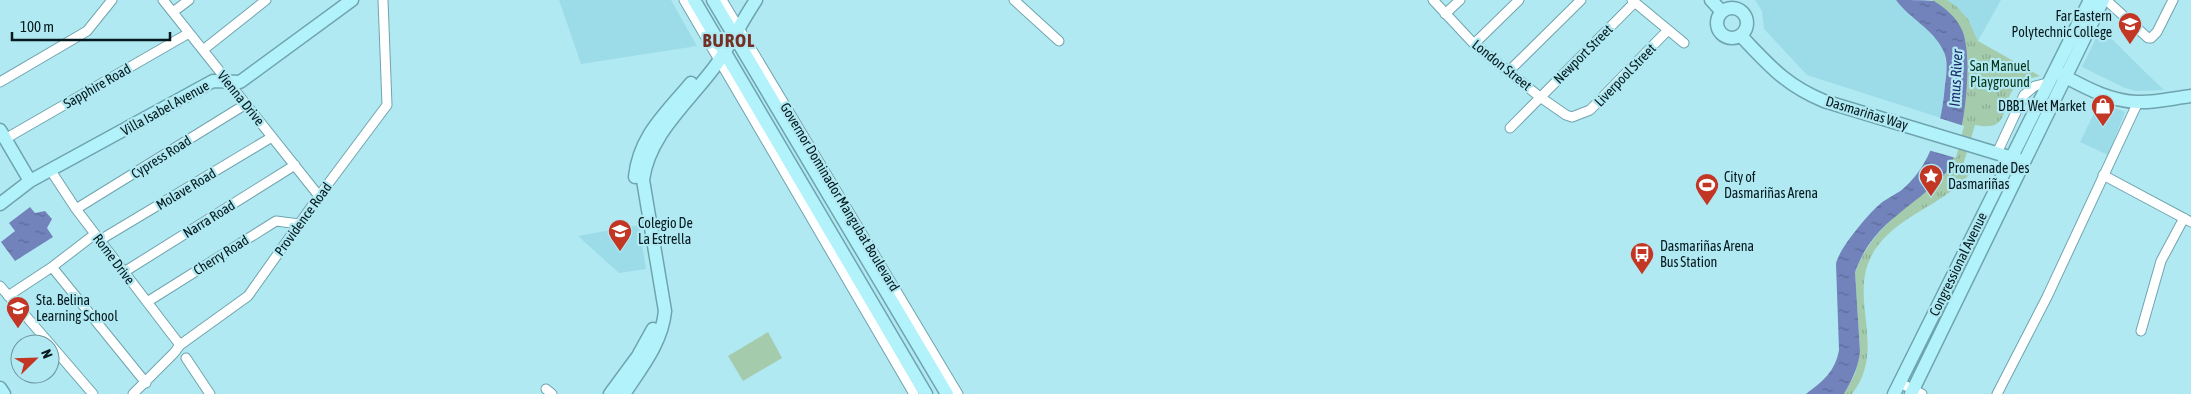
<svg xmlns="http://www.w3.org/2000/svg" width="2191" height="394" viewBox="0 0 2191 394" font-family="'Asap Condensed',sans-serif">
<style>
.built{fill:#9cdbe8}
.park{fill:url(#park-tufts)}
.garden{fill:#a4cbac}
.water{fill:url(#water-ripples)}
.pier{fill:#b1e9f3}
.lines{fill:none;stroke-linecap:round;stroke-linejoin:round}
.street-casing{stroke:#6fa4ae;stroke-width:11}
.secondary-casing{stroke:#6fa4ae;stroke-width:15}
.street{stroke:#fff;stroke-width:9}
.secondary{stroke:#b2f3fb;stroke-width:12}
.labels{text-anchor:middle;stroke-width:4.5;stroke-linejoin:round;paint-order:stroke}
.poi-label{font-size:14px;fill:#041a1e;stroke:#b1e9f3;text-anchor:start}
.street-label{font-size:14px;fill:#041a1e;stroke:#b1e9f3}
.park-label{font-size:14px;fill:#063417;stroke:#b1e9f3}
.water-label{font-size:15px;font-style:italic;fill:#1b2569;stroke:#b1e9f3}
.district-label{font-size:19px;font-weight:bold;letter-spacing:1px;fill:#753025;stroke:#b1e9f3}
</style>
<defs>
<pattern id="park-tufts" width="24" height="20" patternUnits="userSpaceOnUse" patternTransform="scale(1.25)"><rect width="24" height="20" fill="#a4cbac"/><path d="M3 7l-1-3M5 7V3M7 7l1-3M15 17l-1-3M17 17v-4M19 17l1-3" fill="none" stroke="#8cae94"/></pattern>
<pattern id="water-ripples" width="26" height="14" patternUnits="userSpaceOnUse" patternTransform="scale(1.25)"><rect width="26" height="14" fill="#7283bc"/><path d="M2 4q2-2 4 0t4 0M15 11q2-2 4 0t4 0" fill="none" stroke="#5b6a98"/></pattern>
</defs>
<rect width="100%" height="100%" fill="#b1e9f3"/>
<path class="built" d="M559,0h112l26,46 -116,18z
M1755,0h141l40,39 8,12 3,17 -6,50 -134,-43 -43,-46 -2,-18z
M1947,0h54l-23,41 -10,-22z
M2101,28l40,40 23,22 -28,1 -11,-3 -43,-21z
M2100,101l25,11 -17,43 -28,-13z
M639,225l7,44 -27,4 -41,-37z"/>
<path class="park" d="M1932,0h15l9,6 12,13 10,22 62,35c-7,2 -17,3 -22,8 -20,18 -4,49 -43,41l-12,40 12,4c-10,10 -20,20 -32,28 -26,17 -58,31 -72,60 -22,43 16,92 -19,137h-8l11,-20 5,-22 -5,-80c18,-45 49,-62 84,-92l12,-165z"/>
<path class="garden" d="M768,332l14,26 -39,23 -15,-25z"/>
<path class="water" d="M1896,0c10,0 30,0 38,1 10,6 22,16 27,27 14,25 3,117 -13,141 -6,11 -18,19 -27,27 -31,25 -51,37 -66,76l5,80c-2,16 -8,28 -16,42h-38c17,-13 29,-22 33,-44l-3,-86c2,-14 32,-50 44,-60 8,-7 18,-10 25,-17 26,-23 35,-59 39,-92 1,-15 6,-32 -1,-45 -10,-21 -34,-32 -47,-50z
M30,207l5,6 10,-2 7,8 -5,9 6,9 -38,24 -14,-19 14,-11 -6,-8z"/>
<path class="pier" d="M1939,118l25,8 -8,32 -28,-8z"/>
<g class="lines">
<g class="street-casing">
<path id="street" d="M163,0l156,196
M684,0l230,394
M722,0l236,394
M1014,0l45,41
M1433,0l41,44 66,53 26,18 6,2 18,-7 78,-80
M1632,0l52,43
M2106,0l42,38h3l6,-6 16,-32
M173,12l16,-12
M1445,14l15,-14
M1474,44l45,-44
M203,50l63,-50
M1509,71l72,-71
M0,82l87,-51 25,-31
M1510,128l125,-126
M5,139l184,-106
M1997,153l27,-58 11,-9 12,-3
M51,171l25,38 104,136
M2103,175l88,47
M76,209l170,-105
M100,240l172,-103
M52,267l94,116
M124,272l171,-107
M0,286l50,58
M8,296l44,-29 43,-33
M147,302l129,-81 23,3
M2141,331l20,-70 23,-43
M50,344l43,50
M186,358l24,36
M1900,383l22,11
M546,389l6,5
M133,394l41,-41 6,-8 68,-49 71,-100 68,-91 -4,-105
M1997,394l50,-97 91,-195"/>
</g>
<g class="secondary-casing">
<path id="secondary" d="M694,0l232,394
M713,0l234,394
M1711,0l11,12
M1717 23a15 15 0 1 1 30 0a15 15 0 1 1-30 0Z
M1741,36c28,29 44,49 83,65l195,59
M2058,73c25,13 50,28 79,29 18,1 37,-4 54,-6
M0,130l30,51
M635,177c4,-41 31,-64 56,-94
M0,204l30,-23 183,-100 27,1 112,-82
M0,388l4,6
M610,394l28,-38 15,-27
M624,394c17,-26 38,-51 41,-83l-22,-131c6,-46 46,-78 73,-115 14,-20 26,-44 40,-65
M1894,394l196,-394
M1911,394l192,-394"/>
</g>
<use href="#street" class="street"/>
<use href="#secondary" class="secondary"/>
</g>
<defs>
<g id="university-pin" transform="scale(1.25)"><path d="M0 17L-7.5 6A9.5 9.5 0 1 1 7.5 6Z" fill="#c23623" stroke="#b1e9f3"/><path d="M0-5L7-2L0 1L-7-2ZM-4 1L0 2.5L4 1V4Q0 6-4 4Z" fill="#fff"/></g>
<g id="shop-pin" transform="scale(1.25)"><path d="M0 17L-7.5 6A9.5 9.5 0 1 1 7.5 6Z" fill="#c23623" stroke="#b1e9f3"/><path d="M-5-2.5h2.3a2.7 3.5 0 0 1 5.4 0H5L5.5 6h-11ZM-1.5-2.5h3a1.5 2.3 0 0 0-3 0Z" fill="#fff"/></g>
<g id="sight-pin" transform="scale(1.25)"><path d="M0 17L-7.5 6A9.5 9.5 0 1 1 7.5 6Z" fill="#c23623" stroke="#b1e9f3"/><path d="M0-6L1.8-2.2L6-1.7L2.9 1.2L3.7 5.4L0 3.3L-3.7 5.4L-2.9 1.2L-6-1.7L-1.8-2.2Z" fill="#fff"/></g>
<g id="stadium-pin" transform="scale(1.25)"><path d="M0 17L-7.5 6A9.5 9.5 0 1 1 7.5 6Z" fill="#c23623" stroke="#b1e9f3"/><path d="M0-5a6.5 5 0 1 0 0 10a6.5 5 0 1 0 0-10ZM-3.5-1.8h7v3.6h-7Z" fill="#fff"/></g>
<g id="school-pin" transform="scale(1.25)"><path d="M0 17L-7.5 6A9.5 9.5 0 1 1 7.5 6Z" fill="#c23623" stroke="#b1e9f3"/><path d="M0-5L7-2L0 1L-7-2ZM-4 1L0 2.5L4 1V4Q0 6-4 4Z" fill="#fff"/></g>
<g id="bus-pin" transform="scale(1.25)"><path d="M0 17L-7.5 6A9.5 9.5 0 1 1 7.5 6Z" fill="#c23623" stroke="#b1e9f3"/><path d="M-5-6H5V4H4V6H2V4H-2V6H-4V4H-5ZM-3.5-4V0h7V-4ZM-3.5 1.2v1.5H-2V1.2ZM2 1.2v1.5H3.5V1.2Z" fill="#fff"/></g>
</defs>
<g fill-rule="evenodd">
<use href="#university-pin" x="2130" y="24"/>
<use href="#shop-pin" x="2103" y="106"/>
<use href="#sight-pin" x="1931" y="176"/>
<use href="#stadium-pin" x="1707" y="185"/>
<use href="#school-pin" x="620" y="231"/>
<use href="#bus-pin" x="1642" y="254"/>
<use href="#school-pin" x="18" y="308"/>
</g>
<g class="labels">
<g class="poi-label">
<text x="2112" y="21" text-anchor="end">Far Eastern<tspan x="2112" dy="16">Polytechnic College</tspan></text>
<text x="2086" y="111" text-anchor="end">DBB1 Wet Market</text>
<text x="1948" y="173">Promenade Des<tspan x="1948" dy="16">Dasmariñas</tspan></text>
<text x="1724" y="182">City of<tspan x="1724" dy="16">Dasmariñas Arena</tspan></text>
<text x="638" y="228">Colegio De<tspan x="638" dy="16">La Estrella</tspan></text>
<text x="1660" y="251">Dasmariñas Arena<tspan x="1660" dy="16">Bus Station</tspan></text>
<text x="36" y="305">Sta. Belina<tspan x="36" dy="16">Learning School</tspan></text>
</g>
<g class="street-label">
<text transform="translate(1583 54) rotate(-45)" y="5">Newport Street</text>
<text transform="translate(1502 65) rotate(39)" y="5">London Street</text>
<text transform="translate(1625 75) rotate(-46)" y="5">Liverpool Street</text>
<text transform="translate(97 86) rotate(-30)" y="5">Sapphire Road</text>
<text transform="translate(241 98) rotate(51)" y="5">Vienna Drive</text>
<text transform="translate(165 108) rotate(-29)" y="5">Villa Isabel Avenue</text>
<text transform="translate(1867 113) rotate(17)" y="5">Dasmariñas Way</text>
<text transform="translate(161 157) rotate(-32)" y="5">Cypress Road</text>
<text transform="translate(186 189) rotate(-31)" y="5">Molave Road</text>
<text transform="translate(840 197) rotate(59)" y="5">Governor Dominador Mangubat Boulevard</text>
<text transform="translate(209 219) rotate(-32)" y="5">Narra Road</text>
<text transform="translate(303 219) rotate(-54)" y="5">Providence Road</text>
<text transform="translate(221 255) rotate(-32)" y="5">Cherry Road</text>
<text transform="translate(114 259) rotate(53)" y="5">Rome Drive</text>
<text transform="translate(1958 264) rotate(-64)" y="5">Congressional Avenue</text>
</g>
<g class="park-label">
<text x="2000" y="71">San Manuel<tspan x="2000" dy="16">Playground</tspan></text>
</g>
<g class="water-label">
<text transform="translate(1956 78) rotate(-87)" y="5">Imus River</text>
</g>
<g class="district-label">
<text x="729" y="47">BUROL</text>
</g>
</g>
<g transform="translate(35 359) rotate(67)"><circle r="24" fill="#b1e9f3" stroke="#6c969e"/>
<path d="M0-4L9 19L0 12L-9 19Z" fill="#c23623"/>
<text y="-8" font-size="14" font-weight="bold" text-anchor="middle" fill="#041a1e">N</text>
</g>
<path d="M12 32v8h158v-8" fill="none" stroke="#041a1e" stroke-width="2.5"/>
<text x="20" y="32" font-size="15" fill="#041a1e" stroke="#b1e9f3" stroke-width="4" paint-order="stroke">100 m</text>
</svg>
